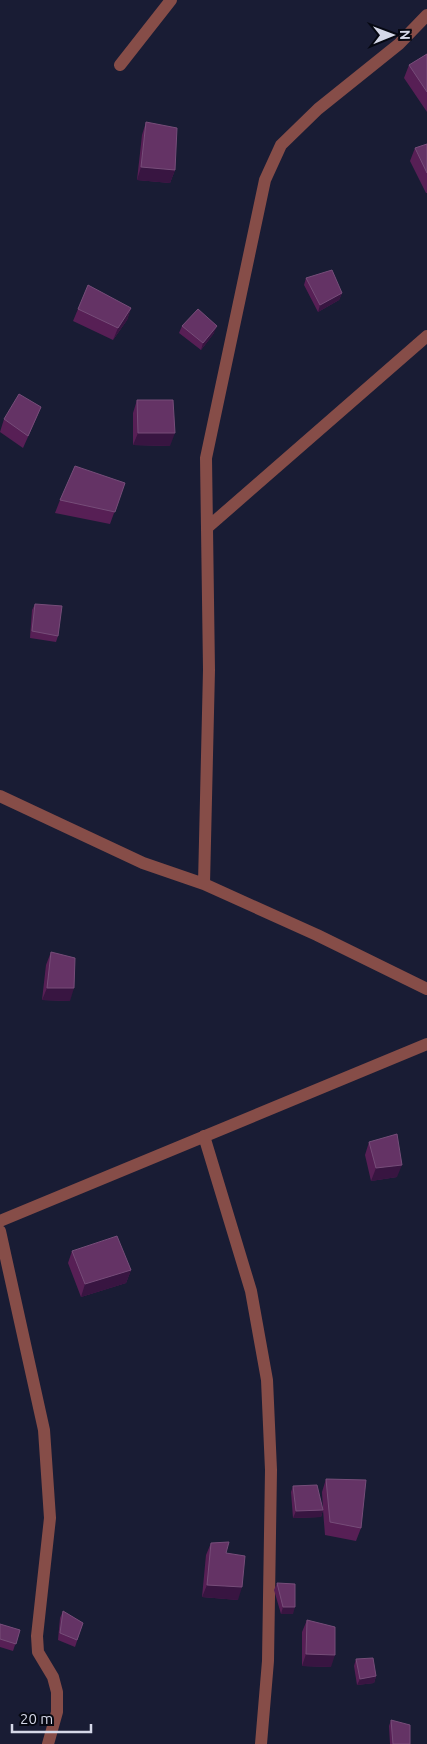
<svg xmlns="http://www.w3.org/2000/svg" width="427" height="1744" viewBox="0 0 427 1744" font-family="Ubuntu,sans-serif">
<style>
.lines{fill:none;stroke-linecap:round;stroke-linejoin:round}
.street{stroke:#864d48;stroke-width:12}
.wall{fill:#571f55}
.shaded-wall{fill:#381541}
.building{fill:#643365;stroke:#764d79}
</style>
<rect width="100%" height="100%" fill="#191c34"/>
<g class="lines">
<path class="street" d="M120,65l51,-65
M208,527l219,-191
M0,796l143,67 61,21 113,51 110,54
M204,884l5,-214 -3,-212 59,-278 16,-35 37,-36 81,-65 28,-29
M204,1136l47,155 16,89 4,90 -3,191 -7,83
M0,1221l427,-177
M0,1231l44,199 6,88 -13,118 1,16 15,25 4,15v20l-9,32"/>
</g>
<path class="wall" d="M427,54v58l-23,-34 5,-13z
M146,122l29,48 -5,13 -33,-3 5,-45z
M427,144v49h-1l-16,-32 5,-13z
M306,278l36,15 -3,7 -21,12 -14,-27z
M131,308l-4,12 -14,20 -40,-19 5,-12z
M182,326l32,7 -13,17 -22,-17z
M137,400l33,46 -37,-1v-32z
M41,407l-5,12 -13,29 -23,-16 4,-13z
M125,483l-15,41 -55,-11 5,-13z
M35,604l23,32 -2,6 -26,-4 2,-28z
M51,952l19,49 -28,-1 4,-35z
M369,1142l28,35 -26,4 -6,-26z
M72,1251l59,19 -5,13 -45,14 -13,-34z
M326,1479l35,49 -5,13 -31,-6 -2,-25 -2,7 -28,1 -2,-26 2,-6 30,24 -1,-18z
M211,1543l15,10 12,47 -36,-3 4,-42z
M277,1583l16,31h-12l-7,-24z
M63,1611l20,12 -8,24 -17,-7 2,-22z
M307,1620l24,47 -29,-1v-34z
M0,1624l20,6 -7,21 -13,-4z
M356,1659l20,17 -2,7 -17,2 -3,-19z
M391,1720l19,24h-20l-1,-18z"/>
<path class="shaded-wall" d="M141,167l34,3 -5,13 -33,-3z
M342,293l-3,7 -21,12 2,-7z
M131,308l-4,12 -14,20 5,-12z
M217,326l-3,7 -13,17 2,-7z
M138,433h37l-5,13 -37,-1z
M47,988h27l-4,13 -28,-1z
M402,1165l-5,12 -26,4 5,-13z
M131,1270l-5,13 -45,14 4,-13z
M323,1510l-2,7 -28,1 3,-7z
M207,1585l35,2 -4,13 -36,-3z
M283,1607h12l-2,7h-12z
M306,1654l29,1 -4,12 -29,-1z
M376,1676l-2,7 -17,2 3,-6z"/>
<path class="building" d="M427,54v38l-18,-27z
M146,122l31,6 -2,42 -34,-3z
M427,144v29l-12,-25z
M332,270l10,23 -22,12 -14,-27z
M88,285l43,23 -13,20 -40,-19z
M198,309l19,17 -14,17 -21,-17z
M19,394l22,13 -13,29 -24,-17z
M137,400h36l2,33h-37z
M75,466l50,17 -10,29 -55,-12z
M35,604l27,2 -4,30 -26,-5z
M51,952l24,6 -1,30h-27z
M397,1134l5,31 -26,3 -7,-26z
M117,1236l14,34 -46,14 -13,-33z
M326,1479l40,1 -5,48 -31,-6z
M317,1485l6,25 -27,1 -3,-25z
M229,1542l-3,11 19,3 -3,31 -35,-2 4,-42z
M277,1583l18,1v23h-12z
M63,1611l20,12 -6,17 -17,-7z
M307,1620l28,7v28l-29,-1z
M0,1624l20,6 -4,14 -16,-5z
M373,1658l3,18 -16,3 -4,-20z
M391,1720l19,5v19h-17z"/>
<g transform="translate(392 35) rotate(89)" stroke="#060812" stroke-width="4" paint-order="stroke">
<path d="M0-4L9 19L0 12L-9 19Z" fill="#d5d8e8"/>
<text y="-8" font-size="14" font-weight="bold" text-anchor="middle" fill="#d5d8e8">N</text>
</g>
<path d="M12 1724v8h79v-8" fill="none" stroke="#d5d8e8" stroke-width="2.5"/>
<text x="20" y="1724" font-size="15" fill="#d5d8e8" stroke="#060812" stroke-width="4" paint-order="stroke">20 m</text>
</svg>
